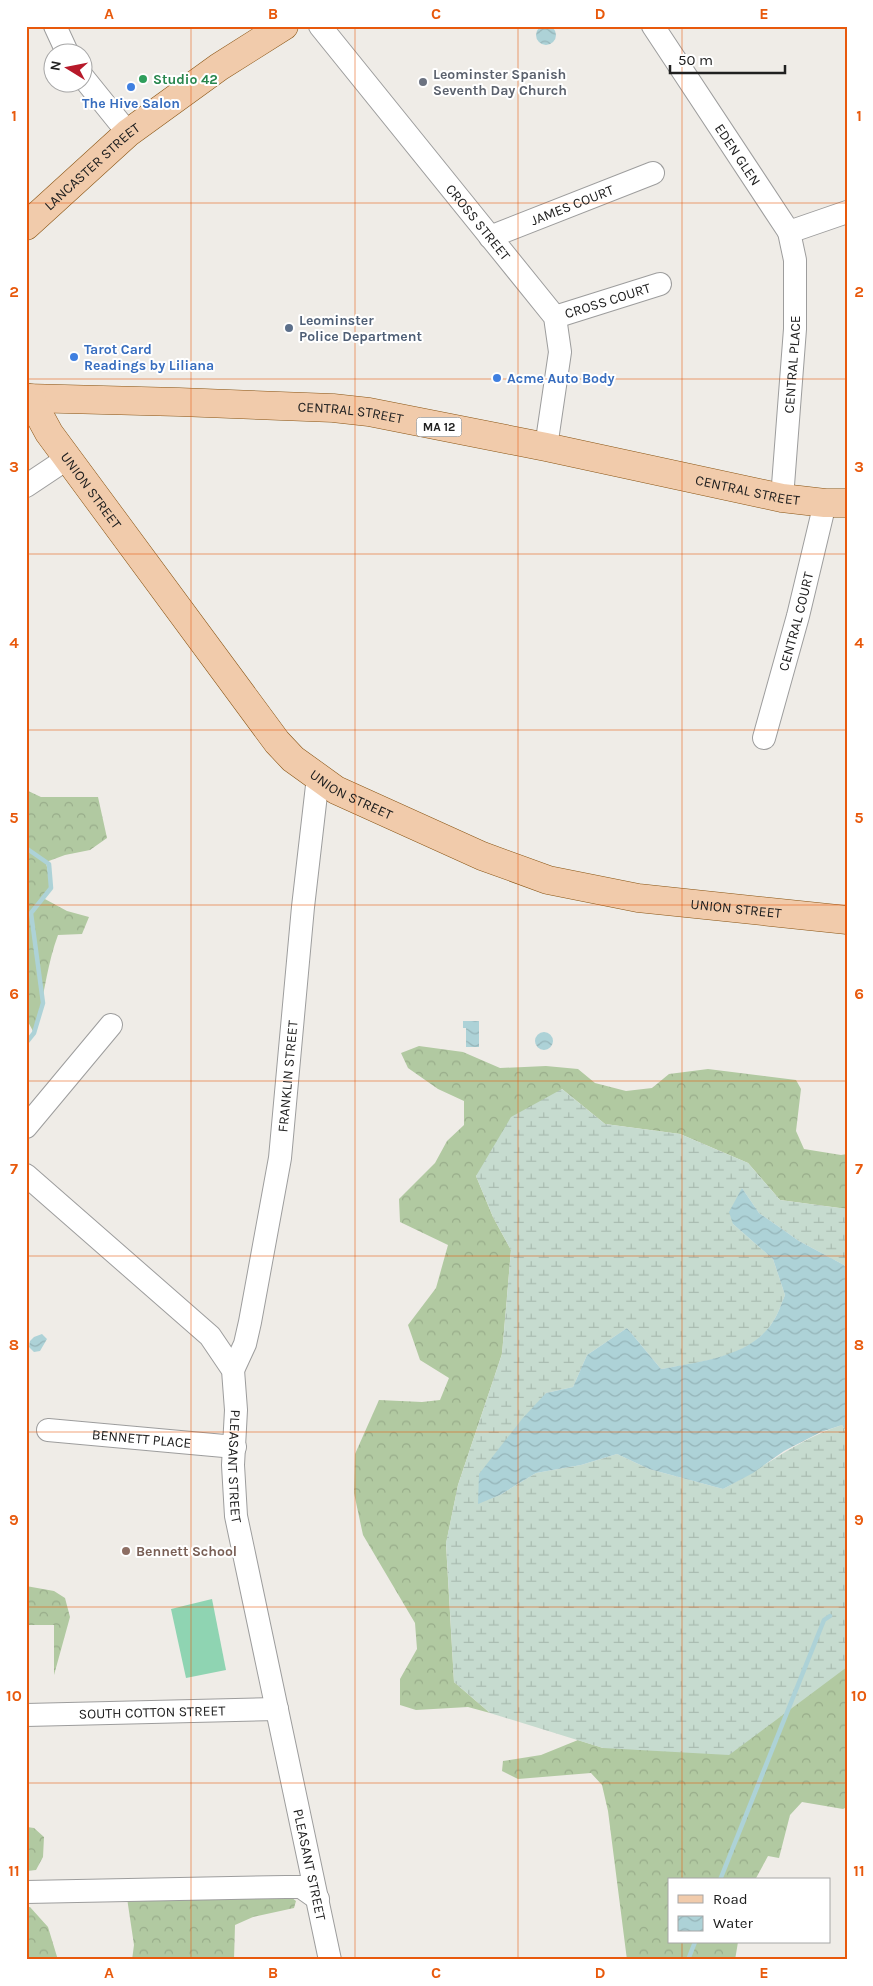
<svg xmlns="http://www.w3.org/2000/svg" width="873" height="1986" viewBox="0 0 873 1986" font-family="Karla,sans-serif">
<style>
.forest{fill:url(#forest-crowns)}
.wetland{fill:url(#wetland-marsh)}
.pitch{fill:#8fd4b2}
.water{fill:url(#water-waves)}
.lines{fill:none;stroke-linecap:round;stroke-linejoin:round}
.stream{stroke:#add2d7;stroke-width:4.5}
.minor-casing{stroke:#9d9d9d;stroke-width:24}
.major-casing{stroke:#895413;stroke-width:29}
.minor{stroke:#fff;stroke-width:22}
.major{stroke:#f1cbab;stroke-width:28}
.grid{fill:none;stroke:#e8590c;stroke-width:1;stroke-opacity:0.55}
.leisure-dot{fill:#2e9e5b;stroke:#fff;stroke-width:2}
.worship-dot{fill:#6b7280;stroke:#fff;stroke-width:2}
.shop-dot{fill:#3f7fe0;stroke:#fff;stroke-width:2}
.service-dot{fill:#5c6f8a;stroke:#fff;stroke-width:2}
.education-dot{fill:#8d6e63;stroke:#fff;stroke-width:2}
.labels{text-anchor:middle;stroke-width:4;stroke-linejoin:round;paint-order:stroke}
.shield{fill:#fff;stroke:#636363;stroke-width:1}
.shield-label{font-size:12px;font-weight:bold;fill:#202020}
.worship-label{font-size:14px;font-weight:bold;fill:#5b616d;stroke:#fff;text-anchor:start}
.leisure-label{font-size:14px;font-weight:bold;fill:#27864d;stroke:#fff;text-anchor:start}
.shop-label{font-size:14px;font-weight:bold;fill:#366cbe;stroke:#fff;text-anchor:start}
.street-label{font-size:14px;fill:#202020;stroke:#fff}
.service-label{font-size:14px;font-weight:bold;fill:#4e5e75;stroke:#fff;text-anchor:start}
.education-label{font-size:14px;font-weight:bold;fill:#785e54;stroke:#fff;text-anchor:start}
.neatline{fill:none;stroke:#e8590c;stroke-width:2}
.grid-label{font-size:16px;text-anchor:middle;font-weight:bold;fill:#e8590c}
</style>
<defs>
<pattern id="forest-crowns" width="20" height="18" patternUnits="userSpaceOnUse" patternTransform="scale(1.25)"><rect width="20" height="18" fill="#b1c9a1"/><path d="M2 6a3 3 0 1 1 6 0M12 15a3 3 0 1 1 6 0" fill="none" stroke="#98ac8a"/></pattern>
<pattern id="wetland-marsh" width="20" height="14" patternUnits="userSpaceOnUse" patternTransform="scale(1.25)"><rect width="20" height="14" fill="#c6dbcf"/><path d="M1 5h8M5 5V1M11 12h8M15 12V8" fill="none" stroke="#aabcb1"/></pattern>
<pattern id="water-waves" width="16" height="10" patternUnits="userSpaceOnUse" patternTransform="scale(1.25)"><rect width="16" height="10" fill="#add2d7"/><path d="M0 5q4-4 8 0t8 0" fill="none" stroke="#95b4b8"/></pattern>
</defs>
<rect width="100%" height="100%" fill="#efece7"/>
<path class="forest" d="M26,790l15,7h57l9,41 -17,12 -25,5 -19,7 5,26 -8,10 24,13 22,6 -7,17 -24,1c-12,32 -14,66 -24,98l-8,-15z
M419,1046l44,6 37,16 46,-2 32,3 17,14 31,8 26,-3 17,-14 39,-5 88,11 5,9 -5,42 8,18 37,6 6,-1v55l-67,-9 -32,-37 -68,-29 -75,-10 -43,-35 -86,87 17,41 18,33 -9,104 -44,131 -12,59 8,138 36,31 -22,-6 -52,3 -16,-5v-26l17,-30 -2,-26 -52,-88 -9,-42 1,-39 24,-54 43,2 18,-2 9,-22 -29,-18 -12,-35 28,-37 12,-43 -48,-23 -1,-23 36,-36 12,-22 17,-16v-24l-26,-12 -30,-21 -7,-15z
M847,1460v347l-4,2 -41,-7 -12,13 -11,43 -11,-2 -13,24h-86v62h69l-3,18h-108l-19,-149 -6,-26 -11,-12 -73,6 -16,-8 1,-10 38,-6 37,-15 25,8z
M26,1586l28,5 11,7 5,19 -16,58v-50h-28z
M26,1827l8,1 10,9 -1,20 -7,13 -10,1z
M287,1894l9,7 -2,7 -41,9 -18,8 -1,35h-102l2,-15 -7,-47z
M26,1907h4l18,20 10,33h-32z"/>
<path class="wetland" d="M562,1089l43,35 75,10 68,29 32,37 67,9v61l-3,-5 -45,-24 -40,-28 -17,-25 -9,36 40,35 12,36c-4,9 -7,20 -13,28 -22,35 -74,39 -111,46l-34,-41 -40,27 -14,32 -27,6 -68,110 22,-8 36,-22 45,-8 36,-11 32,15 74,20c41,-21 75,-50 119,-64l5,9v233l-118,88 -126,-7 -113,-35 -36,-31 -8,-139 12,-58 44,-131 9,-104 -18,-33 -17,-41 35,-59z"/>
<path class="pitch" d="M212,1599l14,71 -40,8 -15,-69z"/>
<path class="water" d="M536 35a10 10 0 1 1 20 0a10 10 0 1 1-20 0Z
M463,1021h16v26h-13v-19h-3z
M535 1041a9 9 0 1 1 18 0a9 9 0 1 1-18 0Z
M742,1188l17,25 40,28 45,24 3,5v163l-5,-8 -21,7 -37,19 -31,22 -30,16 -74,-20 -32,-15 -36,11 -45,8 -36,22 -22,9 1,-30 43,-55 24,-26 27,-6 14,-32 40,-27 34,41c36,-7 89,-12 111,-46 6,-8 9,-19 13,-28l-12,-36 -40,-35 -4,-12z
M42,1334l5,5 -7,12 -6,1 -5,-5 1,-6 4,-4z"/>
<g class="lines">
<path class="stream" d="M26,848l23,16 2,24 -20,25 12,90 -9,30 -8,10
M720,1880l104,-260 6,-4
M688,1960l7,-18"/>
<g class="minor-casing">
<g id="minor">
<path d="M55,26l12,26"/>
<path id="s1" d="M320,26l235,291 5,35 -14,95"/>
<path id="s2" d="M653,26l136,206 58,-20"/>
<path d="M82,76l46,57"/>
<path id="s3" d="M490,237l163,-64"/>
<path id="s4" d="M555,317l105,-33"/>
<path d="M26,486l42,-28"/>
<path id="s5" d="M782,498l13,-169v-69l-6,-28"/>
<path id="s6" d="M764,738l34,-122 27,-113"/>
<path d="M26,1127l85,-102"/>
<path id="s7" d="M26,1175l184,161 23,34 3,40 -3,55 3,51 94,444"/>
<path id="s8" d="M233,1370l12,-26 5,-22 30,-164 23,-251 15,-130"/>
<path id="s9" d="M48,1430l187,17"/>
<path id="s10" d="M26,1715l251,-6"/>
<path d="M26,1892l260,-5h15l17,12"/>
</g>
</g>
<g class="major-casing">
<g id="major">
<path id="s11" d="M26,226l102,-93 91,-66 65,-41"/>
<path id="s12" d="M26,398l153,4 154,6 36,4 177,35 236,51 43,5h22"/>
<path id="s13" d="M30,398l19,35 228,309 16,17 43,31 146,66 66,24 90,18 209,22"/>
</g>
</g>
<use href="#minor" class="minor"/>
<use href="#major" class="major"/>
</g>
<path class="grid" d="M191,26v1934M355,26v1934M518,26v1934M682,26v1854M26,203h821M26,379h821M26,554h821M26,730h821M26,905h821M26,1081h821M26,1256h821M26,1432h821M26,1607h821M26,1783h821M682,1942v18"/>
<circle class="leisure-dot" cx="143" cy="79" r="5"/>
<circle class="worship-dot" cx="423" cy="82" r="5"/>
<g class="shop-dot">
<circle cx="131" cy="87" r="5"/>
<circle cx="74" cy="357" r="5"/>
<circle cx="497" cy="378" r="5"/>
</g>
<circle class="service-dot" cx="289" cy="328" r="5"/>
<circle class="education-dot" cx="126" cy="1551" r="5"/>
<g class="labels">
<rect class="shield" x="416.5" y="417.5" width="45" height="19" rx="4"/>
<g class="shield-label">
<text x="439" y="431">MA 12</text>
</g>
<g class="worship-label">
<text x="433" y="79">Leominster Spanish<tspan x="433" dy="16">Seventh Day Church</tspan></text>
</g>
<g class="leisure-label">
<text x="153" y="84">Studio 42</text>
</g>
<g class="shop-label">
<text x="131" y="108" text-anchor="middle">The Hive Salon</text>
<text x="84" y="354">Tarot Card<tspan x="84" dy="16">Readings by Liliana</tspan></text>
<text x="507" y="383">Acme Auto Body</text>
</g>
<g class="street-label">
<text dy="5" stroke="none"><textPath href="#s2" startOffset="154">EDEN GLEN</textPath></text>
<text dy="5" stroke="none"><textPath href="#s11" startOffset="89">LANCASTER STREET</textPath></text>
<text dy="5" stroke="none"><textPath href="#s3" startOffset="88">JAMES COURT</textPath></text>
<text dy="5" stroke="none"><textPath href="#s1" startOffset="252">CROSS STREET</textPath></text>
<text dy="5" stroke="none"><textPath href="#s4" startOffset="55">CROSS COURT</textPath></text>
<text dy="5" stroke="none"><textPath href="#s5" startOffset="134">CENTRAL PLACE</textPath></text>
<text dy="5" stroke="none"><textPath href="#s12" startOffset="325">CENTRAL STREET</textPath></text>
<text dy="5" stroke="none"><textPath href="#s12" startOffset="730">CENTRAL STREET</textPath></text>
<text dy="5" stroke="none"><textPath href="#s13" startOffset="111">UNION STREET</textPath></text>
<text dy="5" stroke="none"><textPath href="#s6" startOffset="121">CENTRAL COURT</textPath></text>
<text dy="5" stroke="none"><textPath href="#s13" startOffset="516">UNION STREET</textPath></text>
<text dy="5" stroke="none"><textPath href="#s13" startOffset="921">UNION STREET</textPath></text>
<text dy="5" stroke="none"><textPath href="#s8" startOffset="300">FRANKLIN STREET</textPath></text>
<text dy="5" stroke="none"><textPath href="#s9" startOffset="94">BENNETT PLACE</textPath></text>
<text dy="5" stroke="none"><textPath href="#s7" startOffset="382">PLEASANT STREET</textPath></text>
<text dy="5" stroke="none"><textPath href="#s10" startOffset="126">SOUTH COTTON STREET</textPath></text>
<text dy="5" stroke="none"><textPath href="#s7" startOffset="788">PLEASANT STREET</textPath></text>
</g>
<g class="service-label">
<text x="299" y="325">Leominster<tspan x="299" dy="16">Police Department</tspan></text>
</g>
<g class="education-label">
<text x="136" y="1556">Bennett School</text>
</g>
</g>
<rect width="873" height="1986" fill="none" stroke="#ffffff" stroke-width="55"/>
<rect x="668" y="1878" width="162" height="65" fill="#ffffff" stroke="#a6a6a6"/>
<rect x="678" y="1895" width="25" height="8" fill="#f1cbab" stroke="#a6a6a6"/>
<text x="713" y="1904" font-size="15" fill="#202020">Road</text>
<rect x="678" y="1916" width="25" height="15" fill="url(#water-waves)" stroke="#a6a6a6"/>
<text x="713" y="1928" font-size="15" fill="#202020">Water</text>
<g transform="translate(68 68) rotate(280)"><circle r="24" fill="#ffffff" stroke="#a6a6a6"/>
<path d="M0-4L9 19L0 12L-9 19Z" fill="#b7192a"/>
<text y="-8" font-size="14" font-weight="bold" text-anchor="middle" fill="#202020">N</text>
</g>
<path d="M670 65v8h115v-8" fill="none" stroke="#202020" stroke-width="2.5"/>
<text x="678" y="65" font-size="15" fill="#202020" stroke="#ffffff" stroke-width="4" paint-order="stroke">50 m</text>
<rect x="28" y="28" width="818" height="1930" class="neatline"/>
<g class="grid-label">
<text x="109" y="19">A</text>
<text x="273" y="19">B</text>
<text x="436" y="19">C</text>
<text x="600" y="19">D</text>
<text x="764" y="19">E</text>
<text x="14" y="121">1</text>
<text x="859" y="121">1</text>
<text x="14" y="297">2</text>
<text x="859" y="297">2</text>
<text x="14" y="472">3</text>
<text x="859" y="472">3</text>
<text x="14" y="648">4</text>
<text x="859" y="648">4</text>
<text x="14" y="823">5</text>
<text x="859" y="823">5</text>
<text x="14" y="999">6</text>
<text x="859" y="999">6</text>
<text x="14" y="1174">7</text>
<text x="859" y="1174">7</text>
<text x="14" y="1350">8</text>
<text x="859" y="1350">8</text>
<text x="14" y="1525">9</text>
<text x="859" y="1525">9</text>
<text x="14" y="1701">10</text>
<text x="859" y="1701">10</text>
<text x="14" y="1876">11</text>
<text x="859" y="1876">11</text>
<text x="109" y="1978">A</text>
<text x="273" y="1978">B</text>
<text x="436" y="1978">C</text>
<text x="600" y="1978">D</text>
<text x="764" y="1978">E</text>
</g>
</svg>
